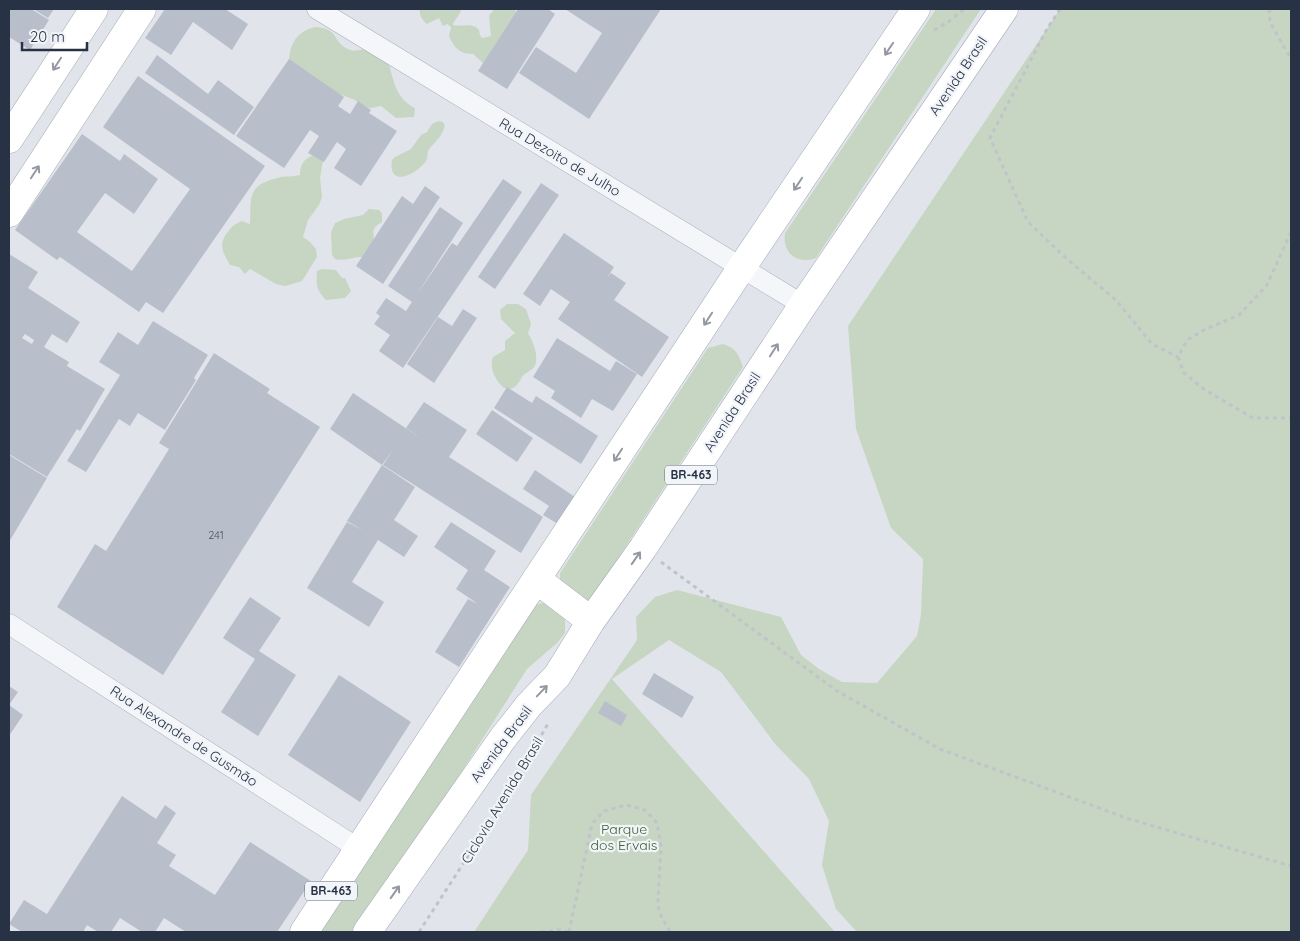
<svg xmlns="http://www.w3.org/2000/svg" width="1300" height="941" viewBox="0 0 1300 941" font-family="Quicksand,sans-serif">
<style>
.green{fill:#c7d6c2}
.building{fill:#b8beca;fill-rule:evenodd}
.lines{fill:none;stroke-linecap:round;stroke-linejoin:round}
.minor-casing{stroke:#a6acb6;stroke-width:21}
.secondary-casing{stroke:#a6acb6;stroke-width:29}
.primary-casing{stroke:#9fa9b8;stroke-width:29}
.path{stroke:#c0c3ca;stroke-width:3;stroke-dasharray:4 4;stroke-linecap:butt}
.minor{stroke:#f5f6f9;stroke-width:20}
.secondary{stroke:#fff;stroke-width:28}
.primary{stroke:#fff;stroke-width:28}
.oneway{stroke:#9498a2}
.labels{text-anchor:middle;stroke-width:4.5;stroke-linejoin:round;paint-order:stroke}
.number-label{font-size:11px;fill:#4c5566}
.shield{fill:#f1f4f8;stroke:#646c7b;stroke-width:1}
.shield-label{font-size:12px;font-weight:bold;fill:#283245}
.street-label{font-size:14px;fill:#283245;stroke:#f1f4f8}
.park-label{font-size:14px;fill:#3c6233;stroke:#f1f4f8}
</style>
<rect width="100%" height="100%" fill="#e1e5eb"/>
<path class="green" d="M420,9h41c0,6 -7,10 -8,16 10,2 19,-3 26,5l1,5 2,3 9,-2 -2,-20 5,-7h20l4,6 -34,49 -11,-10c-13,0 -19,-6 -24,-18l2,-9 -4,-3 -4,2 -4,-8 -12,6c-5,-4 -8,-9 -7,-15z
M936,9h45l-165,249c-19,7 -34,-5 -31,-25z
M1060,9h231v923h-434l-21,-23 -14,-44 7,-44 -20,-42 -33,-34 -55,-73 -52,-32 -57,39 223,253h-361l54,-82 3,-55 106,-155 -1,-23 19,-20 22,-7 104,27 20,38 18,14 23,13 35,1 40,-47 4,-22 2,-55 -32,-31 -35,-99 -8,-103z
M316,27c23,2 16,13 30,21 8,5 14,1 23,1 6,0 13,6 18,8 6,19 7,41 28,51l-1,9 -18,1 -15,-12 -10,2 -9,-2 -7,-6 -26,-10 -40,-29c1,-18 8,-30 27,-34z
M438,121l5,1 2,4c-4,11 -7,13 -15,22 -3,3 -2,7 -3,11 -3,8 -24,23 -32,16 -4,-3 -4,-10 -3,-15l3,-3 16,-8 10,-14 6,-3 5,-8z
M316,154l7,6 -3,18 2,19 -3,8 -11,15 -5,17 7,5 6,7 1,8 -15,24 -17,5 -9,-2 -26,-15 -5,5 -6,-7 -9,-2c-7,-12 -12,-20 -3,-32 5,-7 8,-9 15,-12l8,3c1,-29 -3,-39 31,-47 6,-1 12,0 19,-2 0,-12 5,-17 16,-21z
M369,209l10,1 3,3v9c-14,8 -6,11 -9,21 -2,5 -7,10 -10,14 -10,-1 -18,5 -28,2l-3,-4 -1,-23 4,-9 9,-4 19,-4z
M322,269l14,1 6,8h3l6,13 -6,7 -19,2c-10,-10 -10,-16 -9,-29z
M507,304h11l8,5 5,15 -3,9c5,8 12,25 6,34 -3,4 -9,6 -12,10 -7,14 -16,17 -25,3 -5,-8 -7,-15 -4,-23l12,-7v-9l10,-8 -14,-14 -1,-9z
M723,344c13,4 16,11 20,23l-151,231 -7,3 -25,-18v-10l148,-225z
M549,601l13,12 3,7v13l-8,10 -30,26 -77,121 -94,142h-39l215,-326z"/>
<path class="building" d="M9,9h22l18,11 -19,30 -21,-13z
M33,9h21l-6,9z
M165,9h60l23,15 -16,26 -39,-28 -22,33 -26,-17z
M518,9h30l7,5 -48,75 -29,-18z
M565,9h96l-72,110 -70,-46 17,-26 40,26 26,-40z
M157,55l51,39 10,-14 36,27 -20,28 -89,-62z
M289,59l55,38 -6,9 12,8 8,-13 13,9 -2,3 28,18 -36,55 -27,-18 12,-19 -9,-7 -13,20 -16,-9 11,-17 -9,-6 -26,38 -48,-32z
M138,76l127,90 -102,147 -17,-11 -7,10 -79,-55 -3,3 -42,-30 67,-96 38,27 4,-7 34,25 -24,35 -29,-21 -28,39 55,39 58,-82 -87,-62z
M503,179l19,13 -119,176 -24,-17 11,-16 -16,-11 6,-8 -4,-3 10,-15 20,13 6,-9 -24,-16 52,-79 23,16 -47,73 36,-53 5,3z
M541,183l18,12 -64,94 -17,-12z
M425,186l15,11 -57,87 -27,-18 46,-70 11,8z
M564,233l50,34 -7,11 4,-5 15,10 -12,17 55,37 -27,40 -84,-58 12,-17 -19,-13 -11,17 -17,-12z
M9,254l29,18 -10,16 52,34 -13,21 -15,-9 -8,13 25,15 -2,4 38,23 -25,42 -3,-2 -30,48 -38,-23zM25,334l9,6 -2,4 -10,-6z
M463,309l14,9 -43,65 -27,-19 31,-47 14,9z
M153,321l55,34 -14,23 2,2 -31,50 -27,-17 -8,13 -11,-7 -33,53 -19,-11 53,-86 -21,-13 19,-30 20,13z
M557,338l53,33 6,-10 21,13 -24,37 -21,-12 -11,19 -30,-20 4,-7 -22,-14z
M214,353l56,36 -3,4 53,34 -157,248 -106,-68 38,-63 11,7 63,-102 -10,-6z
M507,387l25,16 4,-7 62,40 -17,28 -87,-56z
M353,393l78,52 -25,-17 18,-26 43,28 -18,27 94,60 -22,36 -138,-88 11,-17 -12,17 -52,-36z
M492,410l41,28 -16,24 -41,-28z
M9,455l38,23 -38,64z
M382,465l33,22 -21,33 24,16 -14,21 -26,-17 -26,42 32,20 -15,25 -62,-39 40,-66 17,9 -17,-10z
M535,470l40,27 -17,27 -15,-9 6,-9 -26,-17z
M451,522l45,29 -12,19 26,17 -51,80 -24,-15 33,-53 10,5 -22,-15 12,-19 -34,-23z
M250,597l31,21 -22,33 37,24 -38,61 -37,-24 34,-53 -32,-21z
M654,673l40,24 -12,21 -40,-24z
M339,675l72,47 -51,80 -72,-47z
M9,686l9,6 -9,13 14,10 -14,21z
M605,701l22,14 -6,11 -23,-13z
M122,796l34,23 9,-14 11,8 -19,30 19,12 -7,11 46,29 35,-53 61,39 -34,51h-91l-22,-14 -9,14h-13l-22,-14 -9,14h-13l-11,-7 -4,7h-61l-13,-8 15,-24 23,14z"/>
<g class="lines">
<g class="minor-casing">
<path id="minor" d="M317,9l486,296
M9,624l350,225"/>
</g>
<g class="secondary-casing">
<path id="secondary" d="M9,139l85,-130
M9,213l133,-204"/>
</g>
<g class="primary-casing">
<path id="primary" d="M536,579l55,42
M304,932l438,-665 174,-258
M367,932l136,-194 26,-33 28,-29 34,-55 52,-73 160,-243 201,-296"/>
</g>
<path class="path" d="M1060,9l-13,20 -57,109 38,84 40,38 48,40 36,44 26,13
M1269,9l1,13 18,32 3,2
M934,30l14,-8 16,-13
M1291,232l-24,53 -28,30 -35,15 -17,10 -9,17 6,16 21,17 48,28h38
M661,562l176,129 103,58 189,70 162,47
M419,932l82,-127 48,-83
M541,932l18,-2 9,2
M569,932l23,-108 12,-13 22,-6 19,5 12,13 4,23 -3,55 1,11 11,20"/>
<use href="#minor" class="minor"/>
<use href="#secondary" class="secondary"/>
<use href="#primary" class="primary"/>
</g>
<defs><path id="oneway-shaft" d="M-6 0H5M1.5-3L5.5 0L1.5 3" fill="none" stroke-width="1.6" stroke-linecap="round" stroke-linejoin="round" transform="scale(1.25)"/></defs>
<g class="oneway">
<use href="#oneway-shaft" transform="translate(889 49) rotate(124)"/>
<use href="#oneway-shaft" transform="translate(57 64) rotate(123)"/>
<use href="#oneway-shaft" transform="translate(35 172) rotate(-57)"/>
<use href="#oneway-shaft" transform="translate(798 184) rotate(124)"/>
<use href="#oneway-shaft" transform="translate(708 319) rotate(123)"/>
<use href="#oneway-shaft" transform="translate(774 350) rotate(-57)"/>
<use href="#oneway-shaft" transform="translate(618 455) rotate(123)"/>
<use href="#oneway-shaft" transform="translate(636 558) rotate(-55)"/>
<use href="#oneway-shaft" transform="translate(542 691) rotate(-46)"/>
<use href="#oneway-shaft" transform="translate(395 892) rotate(-55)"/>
</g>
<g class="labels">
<g class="number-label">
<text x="216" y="539">241</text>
</g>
<g class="shield">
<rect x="665" y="465.5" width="52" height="19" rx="4"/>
<rect x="305" y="881.5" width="52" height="19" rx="4"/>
</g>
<g class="shield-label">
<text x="691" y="479">BR-463</text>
<text x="331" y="895">BR-463</text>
</g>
<g class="street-label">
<text transform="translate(958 76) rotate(-56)" y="5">Avenida Brasil</text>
<text transform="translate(560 157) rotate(31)" y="5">Rua Dezoito de Julho</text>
<text transform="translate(732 412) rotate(-57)" y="5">Avenida Brasil</text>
<text transform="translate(184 736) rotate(33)" y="5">Rua Alexandre de Gusmão</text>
<text transform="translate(501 744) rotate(-53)" y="5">Avenida Brasil</text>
<text transform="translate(502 800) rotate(-59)" y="5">Ciclovia Avenida Brasil</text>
</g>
<g class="park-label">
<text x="624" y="834">Parque<tspan x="624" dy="16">dos Ervais</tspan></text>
</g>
</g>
<rect width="1300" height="941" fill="none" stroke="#283245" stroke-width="20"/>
<path d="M22 42v8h65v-8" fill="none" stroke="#283245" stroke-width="2.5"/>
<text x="30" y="42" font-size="15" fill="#283245" stroke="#f1f4f8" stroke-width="4" paint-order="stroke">20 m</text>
</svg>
